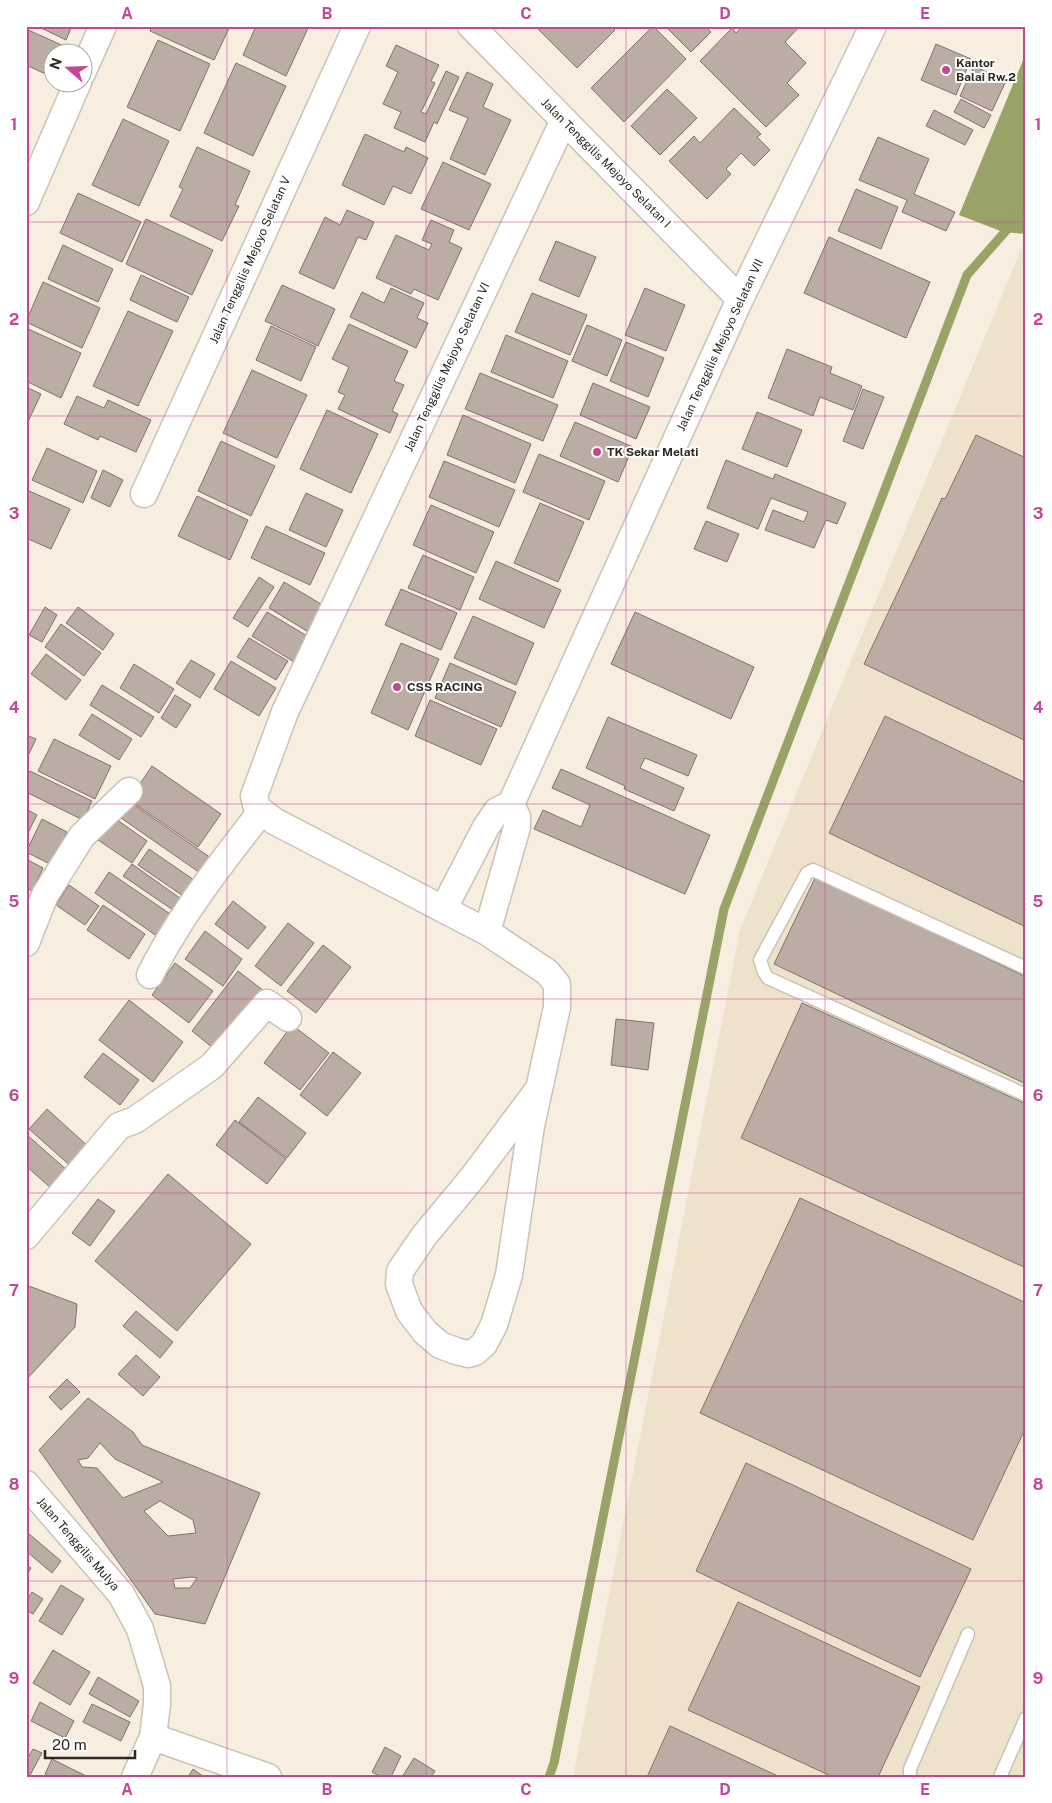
<svg xmlns="http://www.w3.org/2000/svg" width="1052" height="1803" viewBox="0 0 1052 1803" font-family="'Public Sans',sans-serif">
<style>
.built{fill:#efe2cd}
.water{fill:#99a367}
.lines{fill:none;stroke-linecap:round;stroke-linejoin:round}
.stream{stroke:#99a367;stroke-width:9}
.building{fill:#bbada3;stroke:#7f7369;fill-rule:evenodd}
.service-casing{stroke:#cbc2b5;stroke-width:15}
.minor-casing{stroke:#cbc2b5;stroke-width:29}
.service{stroke:#fff;stroke-width:12}
.minor{stroke:#fff;stroke-width:26}
.grid{fill:none;stroke:#c44796;stroke-width:1;stroke-opacity:0.55}
.poi-dot{fill:#c44796;stroke:#fff;stroke-width:2}
.labels{text-anchor:middle;stroke-width:4;stroke-linejoin:round;paint-order:stroke}
.poi-label{font-size:12px;font-weight:bold;fill:#2c2924;stroke:#fff;text-anchor:start}
.street-label{font-size:12px;fill:#2c2924;stroke:#fff}
.neatline{fill:none;stroke:#c44796;stroke-width:2}
.grid-label{font-size:16px;text-anchor:middle;font-weight:bold;fill:#c44796}
</style>
<rect width="100%" height="100%" fill="#f7eee0"/>
<path class="built" d="M1026,237v1540h-453l167,-847z"/>
<path class="water" d="M1026,53v181l-23,-2 -44,-17z"/>
<g class="lines">
<path class="stream" d="M549,1777l5,-14 170,-854 243,-634 59,-67"/>
</g>
<path class="building" d="M37,26h35l-6,14z
M152,26h78l-16,34 -64,-29z
M256,26h53l-23,50 -43,-21z
M535,26h76l4,4 -38,38z
M653,26l33,33 -62,63 -33,-34z
M665,26h40l6,6 -20,20z
M743,26h57l-15,16 21,21 -19,20 12,12 -33,32 -66,-66 32,-33 4,5z
M26,29l40,18 -3,5h-11v25l-26,-12z
M158,40l52,24 -30,67 -53,-24z
M936,44l35,15 -15,36 -35,-15z
M396,45l43,20 -8,16 4,2 -14,29 5,2 20,-43 13,6 -22,47 -3,-2 -9,20 -31,-14 7,-16 -18,-8 15,-32 -12,-6z
M236,63l50,23 -33,70 -49,-23z
M974,66l32,15 -14,30 -32,-15z
M467,72l26,12 -10,23 28,13 -26,55 -35,-16 18,-41 -19,-8z
M667,89l30,29 -37,37 -29,-29z
M961,99l30,16 -7,13 -30,-16z
M734,108l27,26 -4,3 13,13 -16,16 -13,-13 -15,16 5,5 -24,25 -38,-38 25,-25 6,7z
M934,110l39,20 -8,15 -39,-19z
M123,119l46,22 -30,65 -47,-21z
M365,134l39,18 2,-5 22,11 -17,36 -18,-8 -9,19 -42,-20z
M878,137l51,22 -15,35 41,18 -9,19 -44,-19 5,-12 -48,-20z
M197,147l53,24 -15,34 4,1 -17,35 -52,-25 13,-27 -4,-2z
M443,162l48,22 -22,46 -48,-21z
M856,189l42,18 -17,42 -43,-18z
M78,193l63,29 -19,40 -62,-29z
M347,210l27,12 -8,18 -8,-3 -24,52 -35,-16 26,-56 15,8z
M146,219l67,31 -21,45 -66,-31z
M431,220l23,10 -5,12 13,6 -24,52 -24,-11 -3,5 -35,-16 20,-43 33,15 3,-6 -10,-4z
M829,237l101,45 -24,56 -102,-45z
M556,241l40,16 -17,40 -40,-17z
M63,245l50,24 -15,33 -50,-23z
M141,275l48,22 -12,25 -47,-22z
M43,282l57,26 -18,40 -56,-26z
M282,285l53,24 -17,37 -53,-25z
M391,288l33,15 -7,15 11,5 -12,25 -66,-31 12,-25 22,11z
M645,288l40,17 -19,46 -41,-16z
M532,293l55,22 -17,40 -55,-23z
M128,311l45,20 -35,75 -45,-20z
M349,324l59,27 -14,30 10,4 -12,26 6,3 -8,19 -52,-24 7,-14 -7,-3 11,-25 -17,-8z
M587,325l35,15 -15,36 -35,-15z
M271,326l45,21 -15,34 -45,-21z
M26,328l55,25 -20,45 -35,-17z
M506,335l62,26 -15,37 -62,-26z
M626,342l38,16 -16,39 -38,-16z
M787,349l45,18 -2,6 32,13 -9,24 -33,-13 -7,19 -45,-18z
M252,370l55,25 -30,63 -54,-25z
M480,373l78,32 -15,36 -78,-32z
M593,383l57,24 -14,32 -56,-24z
M26,387l15,7 -15,32z
M863,389l21,8 -21,52 -20,-8z
M77,396l27,12 4,-8 43,20 -15,32 -36,-16 -2,4 -34,-16z
M327,410l51,24 -27,59 -51,-24z
M757,412l45,18 -15,37 -45,-18z
M463,415l68,29 -16,39 -68,-28z
M575,422l58,25 -15,35 -58,-26z
M976,435l50,23v283l-162,-77 78,-166 3,1z
M221,441l54,25 -24,50 -53,-25z
M47,448l50,23 -14,32 -51,-23z
M539,454l66,27 -16,39 -66,-28z
M726,460l47,19 2,-5 71,29 -9,21 -11,-4 -12,28 -49,-18 8,-20 31,12 4,-10 -37,-14 -13,31 -51,-21z
M444,461l71,29 -16,37 -70,-30z
M103,470l20,10 -13,27 -19,-9z
M27,490l43,19 -19,40 -25,-11z
M306,493l37,17 -17,37 -37,-17z
M197,496l51,24 -18,40 -52,-24z
M540,503l44,19 -26,60 -44,-19z
M431,505l63,27 -18,41 -63,-28z
M706,521l33,13 -12,28 -33,-13z
M266,526l59,27 -15,32 -59,-27z
M423,555l51,22 -14,33 -52,-22z
M496,561l65,29 -17,38 -65,-29z
M259,577l15,10 -26,40 -15,-9z
M284,582l42,25 -16,26 -41,-25z
M401,589l56,24 -16,37 -56,-25z
M45,607l12,8 -15,27 -13,-7z
M78,607l36,27 -11,16 -37,-27z
M267,612l42,25 -15,25 -42,-26z
M635,612l119,55 -23,52 -120,-55z
M473,616l61,27 -18,42 -62,-27z
M61,624l40,29 -17,23 -39,-29z
M249,638l39,23 -12,19 -39,-23z
M401,643l38,16 -31,71 -37,-17z
M46,654l35,26 -15,20 -35,-26z
M191,660l24,14 -15,24 -24,-15z
M231,661l45,27 -17,28 -45,-27z
M450,663l66,29 -15,35 -66,-29z
M134,664l40,25 -15,24 -39,-25z
M102,685l52,32 -13,20 -51,-32z
M175,695l16,10 -15,23 -15,-10z
M430,700l67,29 -16,36 -66,-29z
M92,714l40,25 -13,21 -40,-25z
M885,716l141,67v144l-197,-94z
M608,717l89,38 -9,21 -43,-18 -5,10 44,20 -10,23 -50,-22 1,-3 -39,-18z
M26,735l10,4 -10,21z
M54,739l57,27 -16,33 -57,-28z
M152,766l69,48 -23,33 -69,-47z
M561,769l149,66 -25,59 -151,-65 9,-19 38,17 9,-22 -38,-17z
M30,771l62,30 -9,19 -57,-28v-14z
M131,803l83,57 -11,15 -82,-57z
M26,809l11,6 -11,22z
M113,817l34,24 -15,22 -34,-23z
M42,819l25,13 -15,33 -26,-13z
M149,849l48,33 -11,16 -48,-33z
M26,859l17,9 -11,23 -6,-3z
M132,864l52,37 -8,11 -53,-36z
M109,872l67,46 -15,21 -66,-46z
M816,876l210,101v107l-252,-120z
M69,885l30,21 -14,19 -29,-20z
M233,901l33,26 -18,22 -33,-25z
M103,905l42,29 -16,25 -42,-29z
M288,923l26,20 -33,43 -26,-20z
M205,931l37,28 -19,27 -38,-27z
M323,945l28,22 -35,46 -29,-22z
M175,963l38,28 -24,32 -37,-28z
M238,971l26,20 -46,61 -26,-21z
M129,1000l54,42 -30,40 -54,-42z
M802,1003l224,101v164l-285,-130z
M616,1019l38,4 -6,47 -37,-5z
M292,1025l37,28 -29,37 -36,-27z
M333,1052l28,21 -34,43 -27,-21z
M103,1053l36,27 -19,25 -36,-28z
M258,1097l48,36 -19,25 -48,-36z
M47,1109l44,40 -17,20 -45,-40z
M235,1120l51,39 -19,25 -51,-39z
M27,1135l41,36 -16,18 -26,-23z
M168,1174l83,70 -74,87 -82,-70z
M800,1198l226,105v124l-53,113 -273,-127z
M98,1199l17,12 -25,35 -18,-13z
M26,1285l51,19 -2,23 -49,53z
M136,1311l37,31 -13,16 -37,-32z
M136,1355l24,22 -17,19 -25,-22z
M67,1379l13,13 -19,18 -12,-13z
M88,1398l45,34 9,13 118,48 -55,131 -50,-10 -116,-164zM100,1443l15,16 48,23 -40,16 -26,-30 -15,-1 -4,-7 10,-2zM160,1501l33,19 3,13 -28,3 -24,-25zM192,1577l5,1 -7,10h-15l-2,-9z
M746,1463l225,106 -51,108 -224,-106z
M28,1533l33,28 -9,12 -26,-22v-16z
M26,1565l5,3 -5,8z
M61,1585l23,14 -22,36 -23,-14z
M32,1592l11,7 -10,15 -7,-4v-9z
M738,1602l182,85 -42,90h-45l-145,-67z
M53,1650l37,22 -20,33 -37,-22z
M98,1677l41,24 -9,16 -41,-23z
M40,1702l34,19 -9,17 -34,-17z
M92,1704l38,18 -9,19 -38,-19z
M670,1726l110,51h-133z
M385,1747l16,9 -10,21h-10l-9,-5z
M33,1749l9,4 -13,24h-3v-16z
M414,1758l21,13 -4,6h-29z
M52,1759l34,17v1h-35l-6,-3z
M193,1769l11,8h-16z"/>
<g class="lines">
<g class="service-casing">
<path id="service" d="M1026,968l-213,-98 -6,3 -47,87 4,12 4,6 258,117
M910,1777v-8l58,-135
M1000,1777l26,-59"/>
</g>
<g class="minor-casing">
<path id="minor" d="M471,26l269,273
M82,73l21,-47
M26,202l52,-120
M144,494l213,-468
M444,908l42,-81 11,-16 14,-7 229,-505 133,-273
M487,932l30,-105v-10l-6,-13
M26,943l19,-48 37,-59 47,-45
M150,975c29,-58 71,-112 111,-163
M538,1090l-65,87 -49,59 -24,35 -1,13 10,27 16,21 15,13 16,6 12,3 7,-2 9,-8 10,-19 15,-50 22,-149 26,-119v-23l-10,-12 -60,-40 -213,-111 -17,-13 -3,-12 31,-84 279,-592
M26,1236l93,-110 16,-6 77,-54 55,-63 21,15
M26,1484l95,110 19,35 17,57v18l-4,33 -18,40
M153,1737l115,40"/>
</g>
<use href="#service" class="service"/>
<use href="#minor" class="minor"/>
</g>
<path class="grid" d="M227,26v1751M426,26v1751M626,26v1751M825,26v1751M26,222h1000M26,416h1000M26,610h1000M26,804h1000M26,999h1000M26,1193h1000M26,1387h1000M26,1581h1000"/>
<g class="poi-dot">
<circle cx="946" cy="70" r="5"/>
<circle cx="597" cy="452" r="5"/>
<circle cx="397" cy="687" r="5"/>
</g>
<g class="labels">
<g class="poi-label">
<text x="956" y="67">Kantor<tspan x="956" dy="14">Balai Rw.2</tspan></text>
<text x="607" y="456">TK Sekar Melati</text>
<text x="407" y="691">CSS RACING</text>
</g>
<g class="street-label">
<text transform="translate(606 163) rotate(45)" y="4">Jalan Tenggilis Mejoyo Selatan I</text>
<text transform="translate(250 260) rotate(-66)" y="4">Jalan Tenggilis Mejoyo Selatan V</text>
<text transform="translate(720 345) rotate(-65)" y="4">Jalan Tenggilis Mejoyo Selatan VII</text>
<text transform="translate(447 367) rotate(-65)" y="4">Jalan Tenggilis Mejoyo Selatan VI</text>
<text transform="translate(78 1544) rotate(49)" y="4">Jalan Tenggilis Mulya</text>
</g>
</g>
<rect width="1052" height="1803" fill="none" stroke="#ffffff" stroke-width="55"/>
<g transform="translate(68 68) rotate(290)"><circle r="24" fill="#ffffff" stroke="#aba9a7"/>
<path d="M0-4L9 19L0 12L-9 19Z" fill="#c44796"/>
<text y="-8" font-size="14" font-weight="bold" text-anchor="middle" fill="#2c2924">N</text>
</g>
<path d="M45 1750v8h90v-8" fill="none" stroke="#2c2924" stroke-width="2.5"/>
<text x="52" y="1750" font-size="15" fill="#2c2924" stroke="#ffffff" stroke-width="4" paint-order="stroke">20 m</text>
<rect x="28" y="28" width="996" height="1748" class="neatline"/>
<g class="grid-label">
<text x="127" y="19">A</text>
<text x="327" y="19">B</text>
<text x="526" y="19">C</text>
<text x="725" y="19">D</text>
<text x="925" y="19">E</text>
<text x="14" y="130">1</text>
<text x="1038" y="130">1</text>
<text x="14" y="325">2</text>
<text x="1038" y="325">2</text>
<text x="14" y="519">3</text>
<text x="1038" y="519">3</text>
<text x="14" y="713">4</text>
<text x="1038" y="713">4</text>
<text x="14" y="907">5</text>
<text x="1038" y="907">5</text>
<text x="14" y="1101">6</text>
<text x="1038" y="1101">6</text>
<text x="14" y="1296">7</text>
<text x="1038" y="1296">7</text>
<text x="14" y="1490">8</text>
<text x="1038" y="1490">8</text>
<text x="14" y="1684">9</text>
<text x="1038" y="1684">9</text>
<text x="127" y="1795">A</text>
<text x="327" y="1795">B</text>
<text x="526" y="1795">C</text>
<text x="725" y="1795">D</text>
<text x="925" y="1795">E</text>
</g>
</svg>
